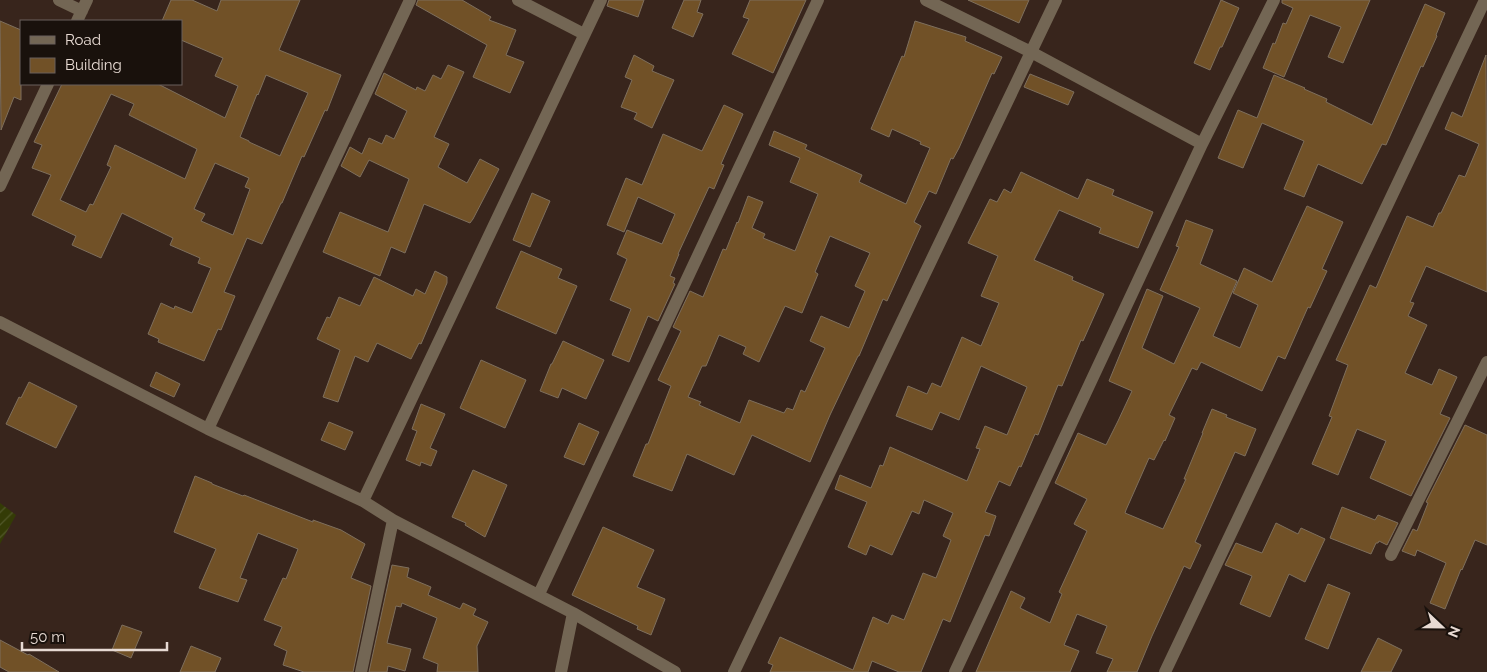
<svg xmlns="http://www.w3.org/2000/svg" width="1487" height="672" viewBox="0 0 1487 672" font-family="Raleway,sans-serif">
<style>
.garden{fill:url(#garden-furrows)}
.building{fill:#715127;stroke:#7e6f5d;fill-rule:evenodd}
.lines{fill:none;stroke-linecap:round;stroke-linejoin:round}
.minor{stroke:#736654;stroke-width:12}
</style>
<defs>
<pattern id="garden-furrows" width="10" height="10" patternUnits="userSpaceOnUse" patternTransform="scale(1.25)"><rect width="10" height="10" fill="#343b06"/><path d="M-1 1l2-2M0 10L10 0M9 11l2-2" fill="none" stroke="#515729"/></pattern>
</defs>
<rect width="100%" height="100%" fill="#38251c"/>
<path class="garden" d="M0,503l16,12 -16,29z"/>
<path class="building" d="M171,0h21l25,11 4,-11h79l-21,50 62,25 -14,36 -2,-1 -21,47 -2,-1 -20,47h-1l-19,41 -15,-6 -23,54 11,4 -14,34 -3,-1 -14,32 -46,-19 1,-3 -11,-5 13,-31 13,6 1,-3 17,7 19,-45 -13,-5 2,-5 -30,-13 3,-7 -51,-25 -21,45 -29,-13 4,-9 -44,-21 19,-40 -19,-7 10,-23 -8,-3 28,-58h96l67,34 13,-32 -23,-10 8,-18 -42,-18v-19h-19zM266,75l42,18 -28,63 -31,-14v-1l-9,-4 17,-43 1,1zM111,94l23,10 -5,11 68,34 -12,30 -70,-34 -8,20 4,2 -18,38 -3,-1 -4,8 -26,-12zM215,163l34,15 -4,9 5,2 -17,46 -32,-14 4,-7 -11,-5z
M418,0h44l29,17 -2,3 27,10 -10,25 18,7 -14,31 -37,-16 14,-32 -71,-40z
M609,0h35l-6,17 -31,-11z
M684,0h17l-4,12 6,2 -10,23 -21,-9z
M750,0h56l-33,73 -41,-19 17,-35 -6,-2z
M968,0h61l-10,23z
M1221,0l18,8 -17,39h-2l-10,23 -16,-7z
M1282,0h88l-27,63 -15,-6 13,-30 -31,-12 -26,62 -21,-9 10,-25 2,1 8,-21 3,1 7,-16 -11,-5z
M1425,4l20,9 -9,22 1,1 -14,31 -2,-1 -35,79 -4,-1 -20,40 -44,-20 -14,33 -20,-8 20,-48 -42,-18 -19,45 -25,-10 20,-48 19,8 17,-43 31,13 -1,1 23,10 -1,3 46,23z
M0,21l21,9v70l-7,-3 -13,33z
M915,21l51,16 -1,4 37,16 -8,17 -2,-1 -33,75 -6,11 -2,-1 -15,36 -7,-3 -15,31 7,4 -34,75 -4,-2 -24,57h-1l-28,59 -20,47 -58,-27 -18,40 -47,-21 -15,37 -39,-15 13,-32h2l23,-58 -13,-6 23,-49 -8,-4 17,-36 13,6 20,-48 3,1 11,-28 1,1 10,-27 15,6 -11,26 13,6 -2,4 32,13 23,-57 -28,-12 10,-24 -31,-13 5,-14 33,14 -2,4 57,26 -3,7 47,22 24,-56 -10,-4 1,-2 -29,-13 -3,8 -18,-8 31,-73 2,1zM830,236l40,17 -15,33 10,5 -16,37 -28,-12 -11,25 15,7 -20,44 -4,-2 -8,20 -6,-2 -3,5 -35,-13 -9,23 -41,-18 2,-3 -13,-5 14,-31h4l13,-31 27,12 -3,7 16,8 26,-56 17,7 16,-39 -3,-2z
M634,55l20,11 -2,5 22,9 -22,48 -18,-9 3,-6 -16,-6 11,-27 -7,-3z
M1486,55l1,237 -61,-26 -16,36 4,1 -6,13 19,9 -22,48 27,12 7,-16 18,8 -17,37 10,4 -39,78 -41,-18 16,-37 -29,-12 -19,46 -26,-11 20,-47 -3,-1 19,-51 -12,-5 34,-75 6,3 31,-72 26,11 6,-14h2l18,-38 6,2 14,-33 -34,-15 7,-17 10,5z
M448,65l16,7 -30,65 15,7 -11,23 29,16 13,-24 19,10 -26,50 -3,4 -46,-19 -19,49 -14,-6 -11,29 -57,-24 17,-40 48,20 21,-53 -40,-19 -9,17 -19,-11 9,-19 12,7 7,-16 13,6 4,-9 8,4 13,-28 -32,-17 9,-21 32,17 1,-3 8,4 8,-16 8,4z
M1030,74l44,18 -6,13 -44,-18z
M724,105l19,9 -22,50 3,1 -10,24 -5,-2 -31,67h1l-9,22 5,2 -2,5 2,1 -17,37 -10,-5 -19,46 -17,-7 19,-46 -21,-9 17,-41 -10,-5 10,-24 35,14 13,-30 -37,-17 -14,35 -17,-7 19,-47 16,7 21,-51 39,17z
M1021,172l57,27 9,-20 27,11 -2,5 41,17 -15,36 -39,-15 2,-5 -42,-18 -25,50 39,17 -1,3 32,14 -21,47 -2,-1 -19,46 -4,-1 -20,50 -3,-1 -14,33 -2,-1 -9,20 -11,-5 -14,31 11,4 -7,20 -4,-1 -35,87 -7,-3 -22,53h-22l-27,-11 -4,11h-98l3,-7 -5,-2 12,-26 73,33 20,-53 15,7 4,-9 12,5 19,-47 13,5 15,-38 -8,-4 10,-23 -29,-13 -5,14 -7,-3 -20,44 -22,-10 -4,10 -18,-8 19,-45 -32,-13 5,-14 31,13 9,-23 3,1 7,-19 77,34 13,-32 -4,-1 9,-22 22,9 20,-48 -46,-21 -22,54 -19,-8 -8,18 -36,-14 12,-30 19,8 5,-11 9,4 21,-50 19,9 18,-43 -18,-7 17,-40 -30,-13 22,-44 7,3 7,-13 7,4z
M532,193l18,8 -20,46 -17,-7z
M1307,206l36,16 -21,47 5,2 -17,37 -2,-1 -23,52 -7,-3 -16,35 -61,-29 -4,8 -5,-2 -23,47 6,3 -10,23 -1,-1 -10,20 -5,-2 -23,52 -1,3 38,16 23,-50h-2l19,-46h-1l10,-24 15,6 -1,2 30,12 -11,27 -10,-4 -40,90 6,3 -11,24 -6,-3 -32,70 -15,36h-30l6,-13 -17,-6 11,-27 -30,-12 -13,31 15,6 -9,21h-94l35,-81 14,7 -5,10 30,15 12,-29 -3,-2 28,-61 -13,-7 13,-25 -32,-16 23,-50 28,12 12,-24 14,-30 -23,-10 38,-92 16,7 -21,52 32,16 26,-56 -40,-18 19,-43 -3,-1 10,-26 27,10 -13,34 37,17 -24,55 27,12 18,-43 -25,-12 11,-25 28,14z
M521,251l41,18 -4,9 19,8 -21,48 -60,-26z
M435,271l12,6v6l-26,61 -2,-1 -8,16 -34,-16 -9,19 -13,-6 -17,46 -15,-5 17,-47 -23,-11 10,-22 3,1 9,-21 21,9 14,-29 39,19 3,-7 9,5z
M563,341l41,19 -18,39 -24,-11 -4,10 -18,-7 11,-27h1z
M481,360l45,20 -21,48 -45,-20z
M156,372l24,12 -6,13 -24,-11z
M29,382l48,24 -21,42 -50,-24 13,-27 2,1z
M421,404l24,10 -15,34 7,3 -6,15 -10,-4 -1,4 -14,-6 11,-29 -5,-2z
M329,422l24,10 -8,18 -24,-10z
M579,423l20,9 -15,33 -20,-8z
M1465,425l22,10v110l-12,-5 -13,30 -1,-1 -16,40 -15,-6 16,-40 -29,-13 -2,6 -13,-5 11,-22 4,2 11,-28 -2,-1z
M473,470l34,15 -22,52 -20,-12 1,-2 -14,-6z
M195,476l17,7v1l31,12 1,-1 69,27v-2l28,10 24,14 -14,34 20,8 -18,86h-49l-21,-7 4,-14 -13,-6 8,-18 -18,-7 19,-42 3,1 12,-30 -40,-16 -18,45 7,2 -9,22 -39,-14 17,-39 -42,-17z
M1342,507l33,13 3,-5 20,8 -11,22 -8,-4 -1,2h-2l-5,11 -41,-16z
M1276,523l22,11 3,-6 24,11 -20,43 -16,-8 -19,43 -30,-13 12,-28 -27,-11 11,-22 26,10z
M603,527l51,23 -17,37 28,12 -14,36 -14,-6 1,-3 -66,-31z
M392,565l17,3 -2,9 24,10 -3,8 32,14 3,-6 13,6 -3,6 15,7 -11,24 1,26h-41l1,-8 -15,-6 14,-40 -35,-15 -1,4 -5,-1 -9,37 24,6 -6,22 -17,-5 -1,6h-18z
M1328,584l22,9 -22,56 -23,-10z
M122,625l20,7 -11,26 -19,-8z
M1378,638l24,12 -11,22h-30z
M0,640l28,15 1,-1 30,18h-50l-9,-5z
M191,646l30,12 -6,14h-35z"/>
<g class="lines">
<path class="minor" d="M59,0l23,11
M518,0l66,34
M926,0l105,52 171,92
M77,21l10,-21
M0,186l48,-102
M0,322l208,107 155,72 30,19 180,93 102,59
M208,429l202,-429
M363,501l238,-501
M1391,555l96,-193
M539,594l279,-594
M361,672l32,-152
M561,672l12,-59
M734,672l322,-672
M955,672l247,-528 72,-144
M1165,672l320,-672"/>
</g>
<rect x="20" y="20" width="162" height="65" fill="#19110c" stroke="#6b615c"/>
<rect x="30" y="36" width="25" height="8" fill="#736654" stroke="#6b615c"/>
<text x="65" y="45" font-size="15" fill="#e7dad3">Road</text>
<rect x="30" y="58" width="25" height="15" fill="#715127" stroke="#6b615c"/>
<text x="65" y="70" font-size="15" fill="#e7dad3">Building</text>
<g transform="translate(1442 627) rotate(112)" stroke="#19110c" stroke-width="4" paint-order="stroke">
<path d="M0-4L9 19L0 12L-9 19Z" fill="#e7dad3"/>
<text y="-8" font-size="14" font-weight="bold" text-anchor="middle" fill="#e7dad3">N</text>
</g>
<path d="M22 642v8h145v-8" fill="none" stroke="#e7dad3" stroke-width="2.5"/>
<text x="30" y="642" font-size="15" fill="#e7dad3" stroke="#19110c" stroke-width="4" paint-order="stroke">50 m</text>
</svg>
